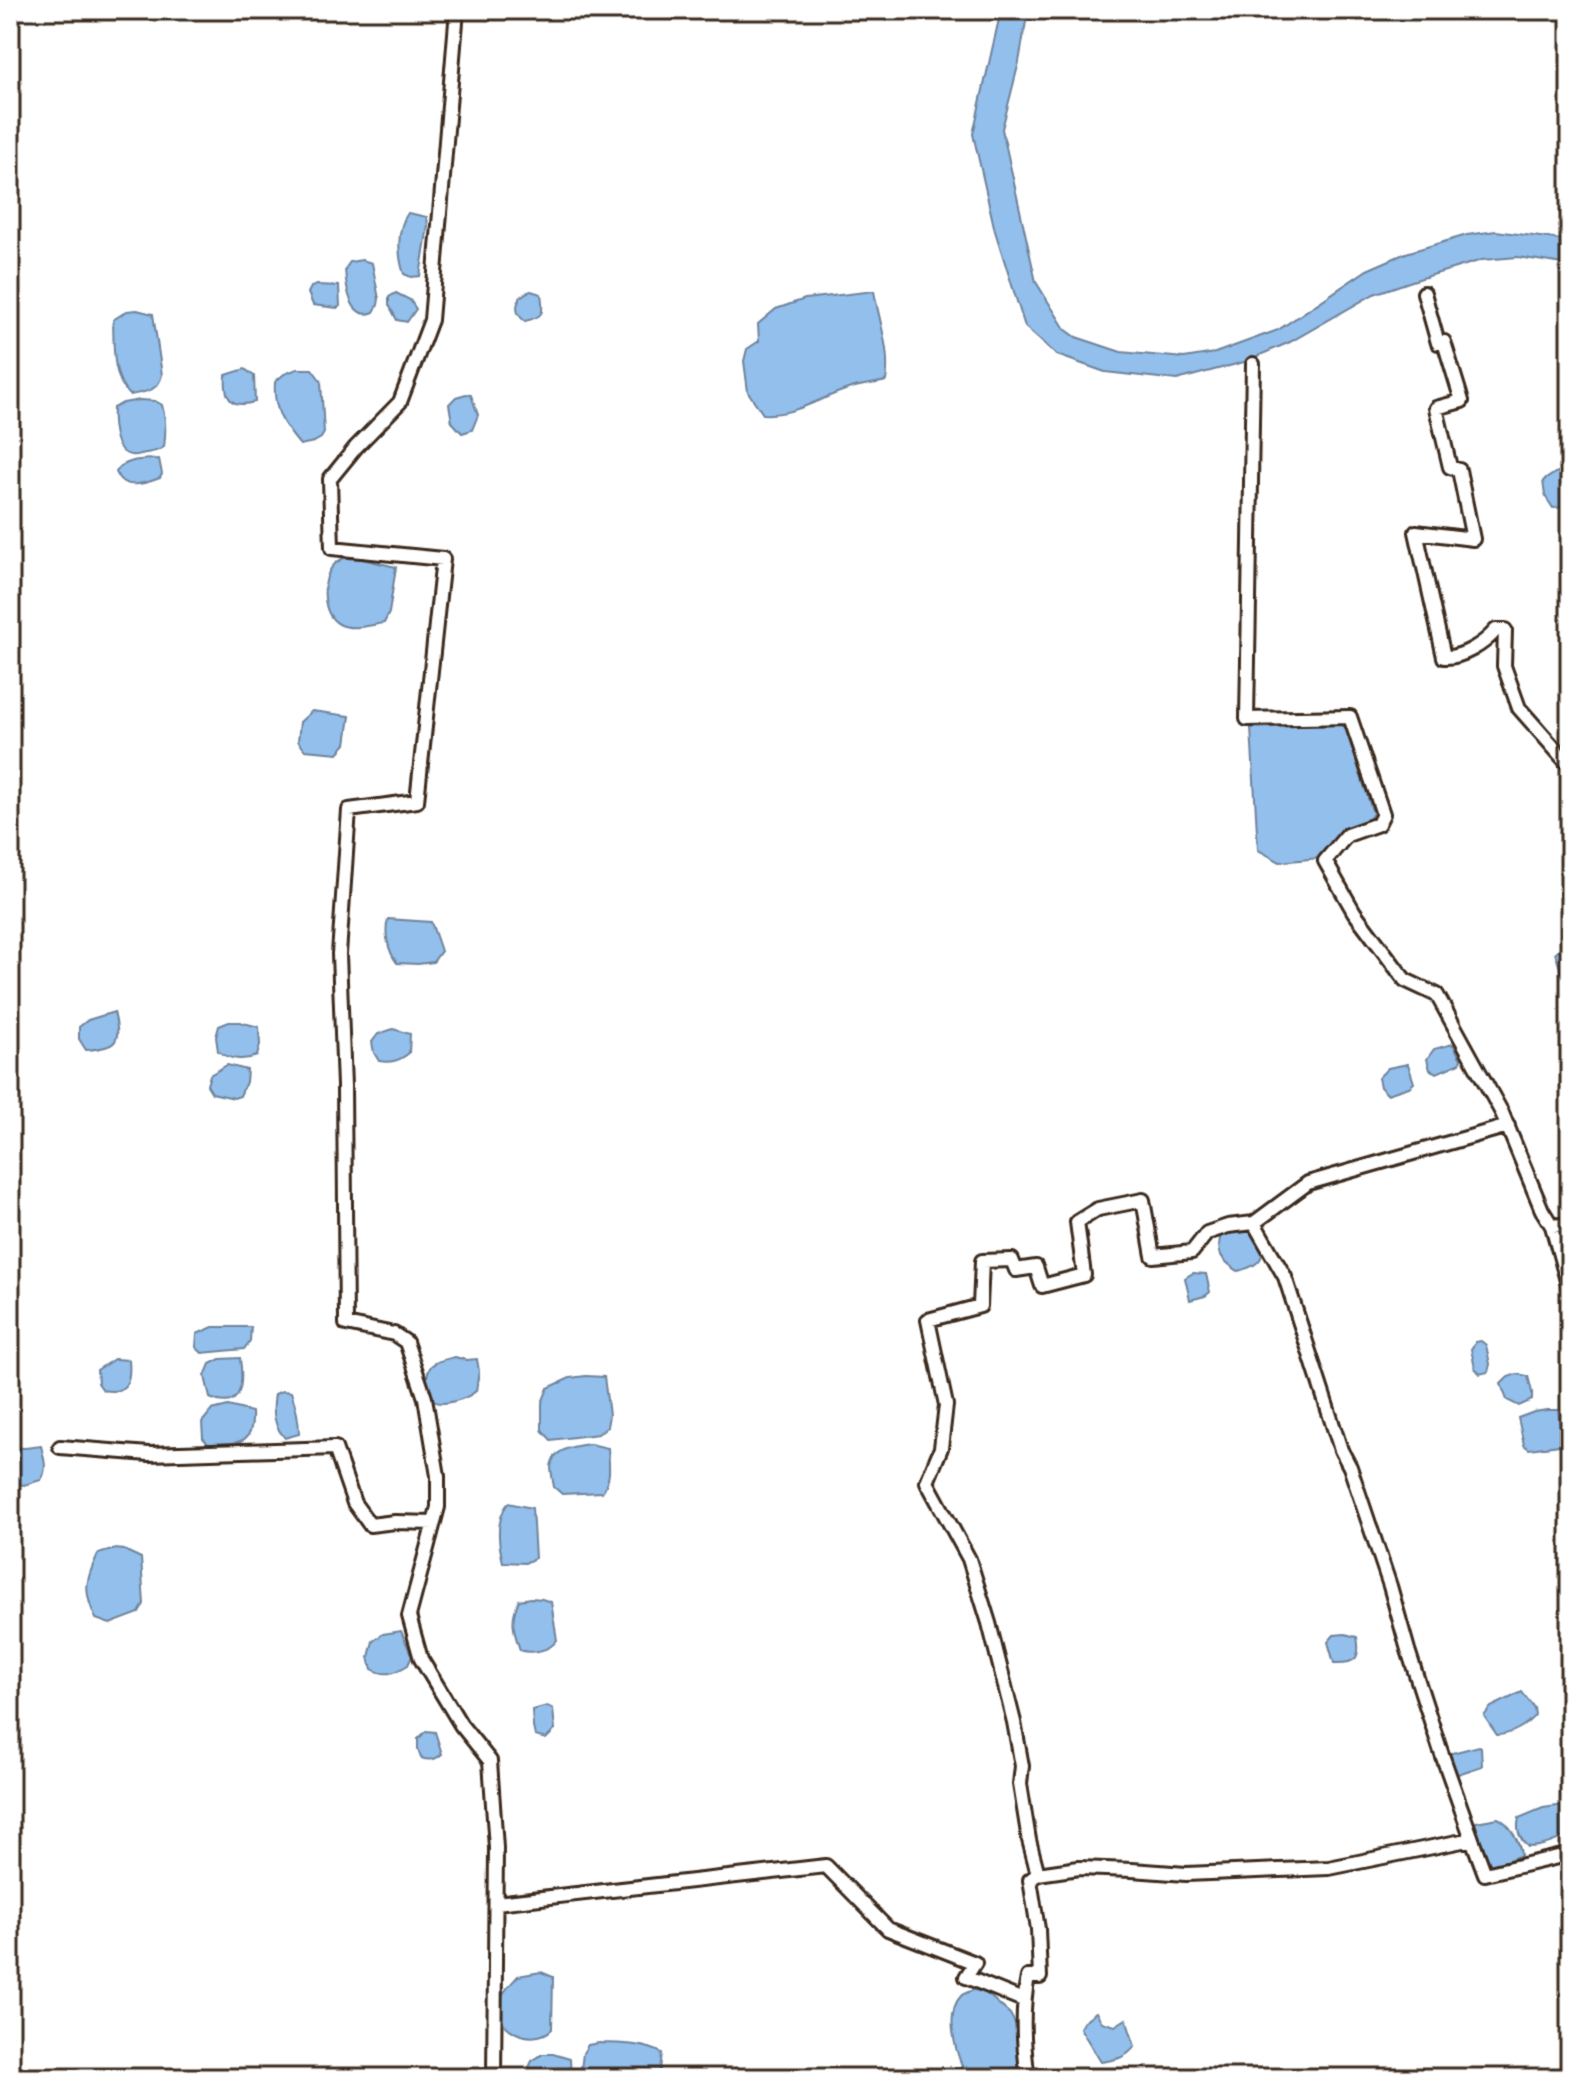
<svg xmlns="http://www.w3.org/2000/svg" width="1580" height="2088" viewBox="0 0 1580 2088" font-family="Sriracha,sans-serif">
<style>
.water{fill:#92bfec;stroke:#6f839a;stroke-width:2}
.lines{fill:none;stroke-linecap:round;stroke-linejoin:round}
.minor-casing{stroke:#3b2a1e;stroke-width:18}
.minor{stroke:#fff;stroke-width:12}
</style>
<rect width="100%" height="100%" fill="#fff"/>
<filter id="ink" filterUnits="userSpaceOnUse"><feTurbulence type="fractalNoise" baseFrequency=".0125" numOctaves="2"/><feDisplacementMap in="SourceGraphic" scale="16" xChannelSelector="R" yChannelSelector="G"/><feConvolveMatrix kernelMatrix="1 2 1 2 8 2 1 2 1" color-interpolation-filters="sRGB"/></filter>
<g filter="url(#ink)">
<path class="water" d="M1001,10h27l-9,52 -17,67 34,153 29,47 11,8 45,15 63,6 31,-5 63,-23 89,-60 39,-17 61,-18 29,-4 74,10v24l-52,-8 -36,3 -70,21 -38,13 -84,48 -46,20 -67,18 -72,-8 -48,-17 -32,-28 -30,-96 -22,-97z
M408,213l19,4 1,9 -8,50 -9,1 -7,-3c-6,-17 -8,-45 4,-61z
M362,260l10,3 7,36 -1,6 -4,7c-24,10 -28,-26 -29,-43l5,-7z
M317,285l22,1 1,20 -3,2 -24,-3 -5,-12 3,-6z
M531,291l10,3c3,19 3,23 -16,27 -13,-9 -9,-26 6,-30z
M874,291c5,30 17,60 12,90 -12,3 -26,4 -38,8 -28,9 -54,27 -85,25l-15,-22 -4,-31 3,-12 12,-8 -1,-17 18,-15 29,-10z
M396,293l14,7 6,9 -9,13 -10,-2 -8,-15v-8z
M137,310l16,4 9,61c-4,17 -18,17 -32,20 -19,-17 -16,-52 -17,-75l14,-9z
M245,369l9,7 1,26c-25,7 -31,-4 -29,-27z
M297,369h15l9,12 3,52 -3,5 -7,4 -14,3c-17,-20 -27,-35 -25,-63l9,-8z
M466,394l5,1 7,20 -6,15 -10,3 -10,-11 -3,-18 7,-7z
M140,400l15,1 7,4c4,14 4,28 2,42 -7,5 -12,5 -19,6 -5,1 -9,3 -14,2 -18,-2 -19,-34 -18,-47l10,-5z
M159,459l3,15 -2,4c-16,6 -38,13 -44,-6 9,-14 28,-12 43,-13z
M1570,469v38l-17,1 -8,-12 -2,-15 12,-8z
M344,558l18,1 34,8 -7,46 -5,10c-14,2 -32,8 -45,1 -18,-10 -18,-45 -6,-58 3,-4 7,-6 11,-8z
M312,711l38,5 -4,28 -8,9 -33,-3 -7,-9 2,-19z
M1339,724l6,3 28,86 -4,7 -28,10 -22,28 -39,4 -22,-12 -7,-122z
M388,919l43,3 10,29 -8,11 -15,2 -21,-1c-9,-12 -13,-30 -9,-44z
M1570,939v50l-7,-12 -8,-24z
M114,1012c7,30 5,35 -28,38l-7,-11v-12l9,-7z
M229,1022h11l19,5 1,18 -3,11c-13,5 -28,4 -39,-5l-2,-14 3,-11z
M393,1029l17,5 -1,19c-10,8 -18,10 -30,8l-5,-8 -2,-11 6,-8z
M1453,1044l8,15 -1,4 -23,10 -7,-3 -3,-11 7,-10z
M1408,1064l6,19 -5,4 -22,7 -7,-7 -2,-9 10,-10z
M227,1065l20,5 -1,12 -6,14 -6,2 -22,-5 -5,-8 3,-10z
M1249,1227c16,22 22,36 -11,44 -15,-10 -23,-17 -17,-36l11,-5z
M1193,1273l13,1 4,18 -5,4 -15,4 -5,-22z
M213,1327h38l-1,14 -6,8 -42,4 -6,-6 1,-13z
M1481,1341l5,4 4,19 -2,8 -8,2 -5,-6 -4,-19 5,-7z
M455,1357l11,3 11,-1 2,12 -3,20c-8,7 -32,16 -42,10 -10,-5 -9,-26 -3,-35 6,-6 16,-7 24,-9z
M240,1358c3,22 4,55 -30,40l-5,-22 5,-12 10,-5z
M114,1359l15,1c2,21 -2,35 -26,30l-5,-7 -1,-13z
M1517,1374l11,2 4,16v8l-13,6 -12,-6 -6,-16 7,-7z
M586,1376l18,1 5,38 -2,12 -9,7 -47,6 -9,-10v-27l6,-15 22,-10z
M282,1391l9,1c5,14 8,27 8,42l-14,4c-12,-12 -13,-28 -10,-44z
M228,1406l24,6c2,35 -15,30 -43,33l-6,-7 -1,-16 10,-12z
M1547,1410h11l2,15 -1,20 -30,4 -5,-4 -6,-27 16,-6z
M590,1444l18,4c1,16 4,31 -6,44l-40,2 -8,-7c-1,-6 -3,-15 -3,-21 3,-18 24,-20 39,-22z
M41,1446c3,12 7,23 0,34l-17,5 -14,-3v-35l15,1z
M508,1503l24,5 3,50 -10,5 -22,-1c-5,-19 -7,-43 5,-59z
M115,1549l9,1 17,8 3,46 -5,9 -29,11 -14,-5c-13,-28 -11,-38 2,-65z
M531,1598l11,1 9,3 6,38c-7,11 -26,14 -37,10 -7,-20 -10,-31 -1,-50z
M401,1631l11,25 -4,9c-13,8 -22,12 -36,4l-3,-12 4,-16 10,-7z
M1345,1634l12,3c4,21 -1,27 -23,26l-6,-21 6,-7z
M1522,1692l12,16 1,7c-8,10 -24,20 -38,20l-13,-19 7,-9z
M547,1706l6,3 2,21 -9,9 -11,-3 -2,-9 -1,-17z
M426,1731l9,1 7,22c-7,6 -12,7 -21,4l-3,-8v-11z
M1479,1746l2,1 1,19 -27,9 -7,-21z
M1564,1805c8,6 6,18 6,27 -11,9 -28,15 -42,15 -9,-9 -12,-17 -9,-29l24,-10z
M1498,1818c12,5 22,25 23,37l-26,11h-5l-6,-9 -11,-27 3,-8z
M541,1972l12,5 -1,52c-19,19 -60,0 -53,-27 2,-9 13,-19 19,-26z
M973,1990l12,2 25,22 5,9 3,12 2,32 -41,6 -16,-5c-8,-18 -18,-56 -2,-72 3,-3 8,-4 12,-6z
M1096,2012l6,10 13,4 11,-7 9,27c-8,12 -21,14 -34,16l-21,-34 4,-7z
M599,2043c22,1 44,0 63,10l-3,25h-79l3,-25 5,-8z
M543,2054h10l17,5 1,19h-47l8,-17z"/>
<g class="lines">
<g class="minor-casing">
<path id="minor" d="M457,10l-26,310 -31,82 -44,45 -26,32 2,69 111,11 -26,242 -68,9 -10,144 5,132 2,238 48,10 12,8 19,56 13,78v31l-29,109 12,43 40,66 29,36 6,87 -2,230
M1424,293l14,50 6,-1 18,59 -26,7 14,59 9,3 14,69 -57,-7 28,125c18,1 40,-13 52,-27h9l-1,36 15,42 51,58
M1253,364l-6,355 103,-2 33,97 -5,10 -31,11 -22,26 29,51 51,68 32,15 65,118 40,97 10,16 18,-2
M1254,1223l31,54 56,173 9,17 40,119 18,64 32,99 32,90
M1552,1226l18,66
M60,1447l89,7 186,-6 19,55 16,22 25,-3 39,1
M1038,1874l-9,-34 -9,-56 2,-18 -8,-44 -25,-99 -20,-64 -42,-77 14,-34 5,-43 -18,-85 52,-14 2,-45 30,-1 4,10 20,-3 6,19 42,-11 -7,-53 21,-13 45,-9 10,56 39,-4 15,-19 21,-7 26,-3 54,-40 200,-57
M496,1903l330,-37 62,63 87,34 -9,14 57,23
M1028,2078c-5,-34 -7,-67 0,-101h12l-2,-48 -8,-49 8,-6 41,-6 53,2 54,4 143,-6 143,-29 13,35 77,-18"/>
</g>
<use href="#minor" class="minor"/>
</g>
</g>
<rect width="1580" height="2088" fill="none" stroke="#fff" stroke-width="40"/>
<rect x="20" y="20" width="1540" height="2048" fill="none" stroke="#3b2a1e" stroke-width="3" filter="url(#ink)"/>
</svg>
